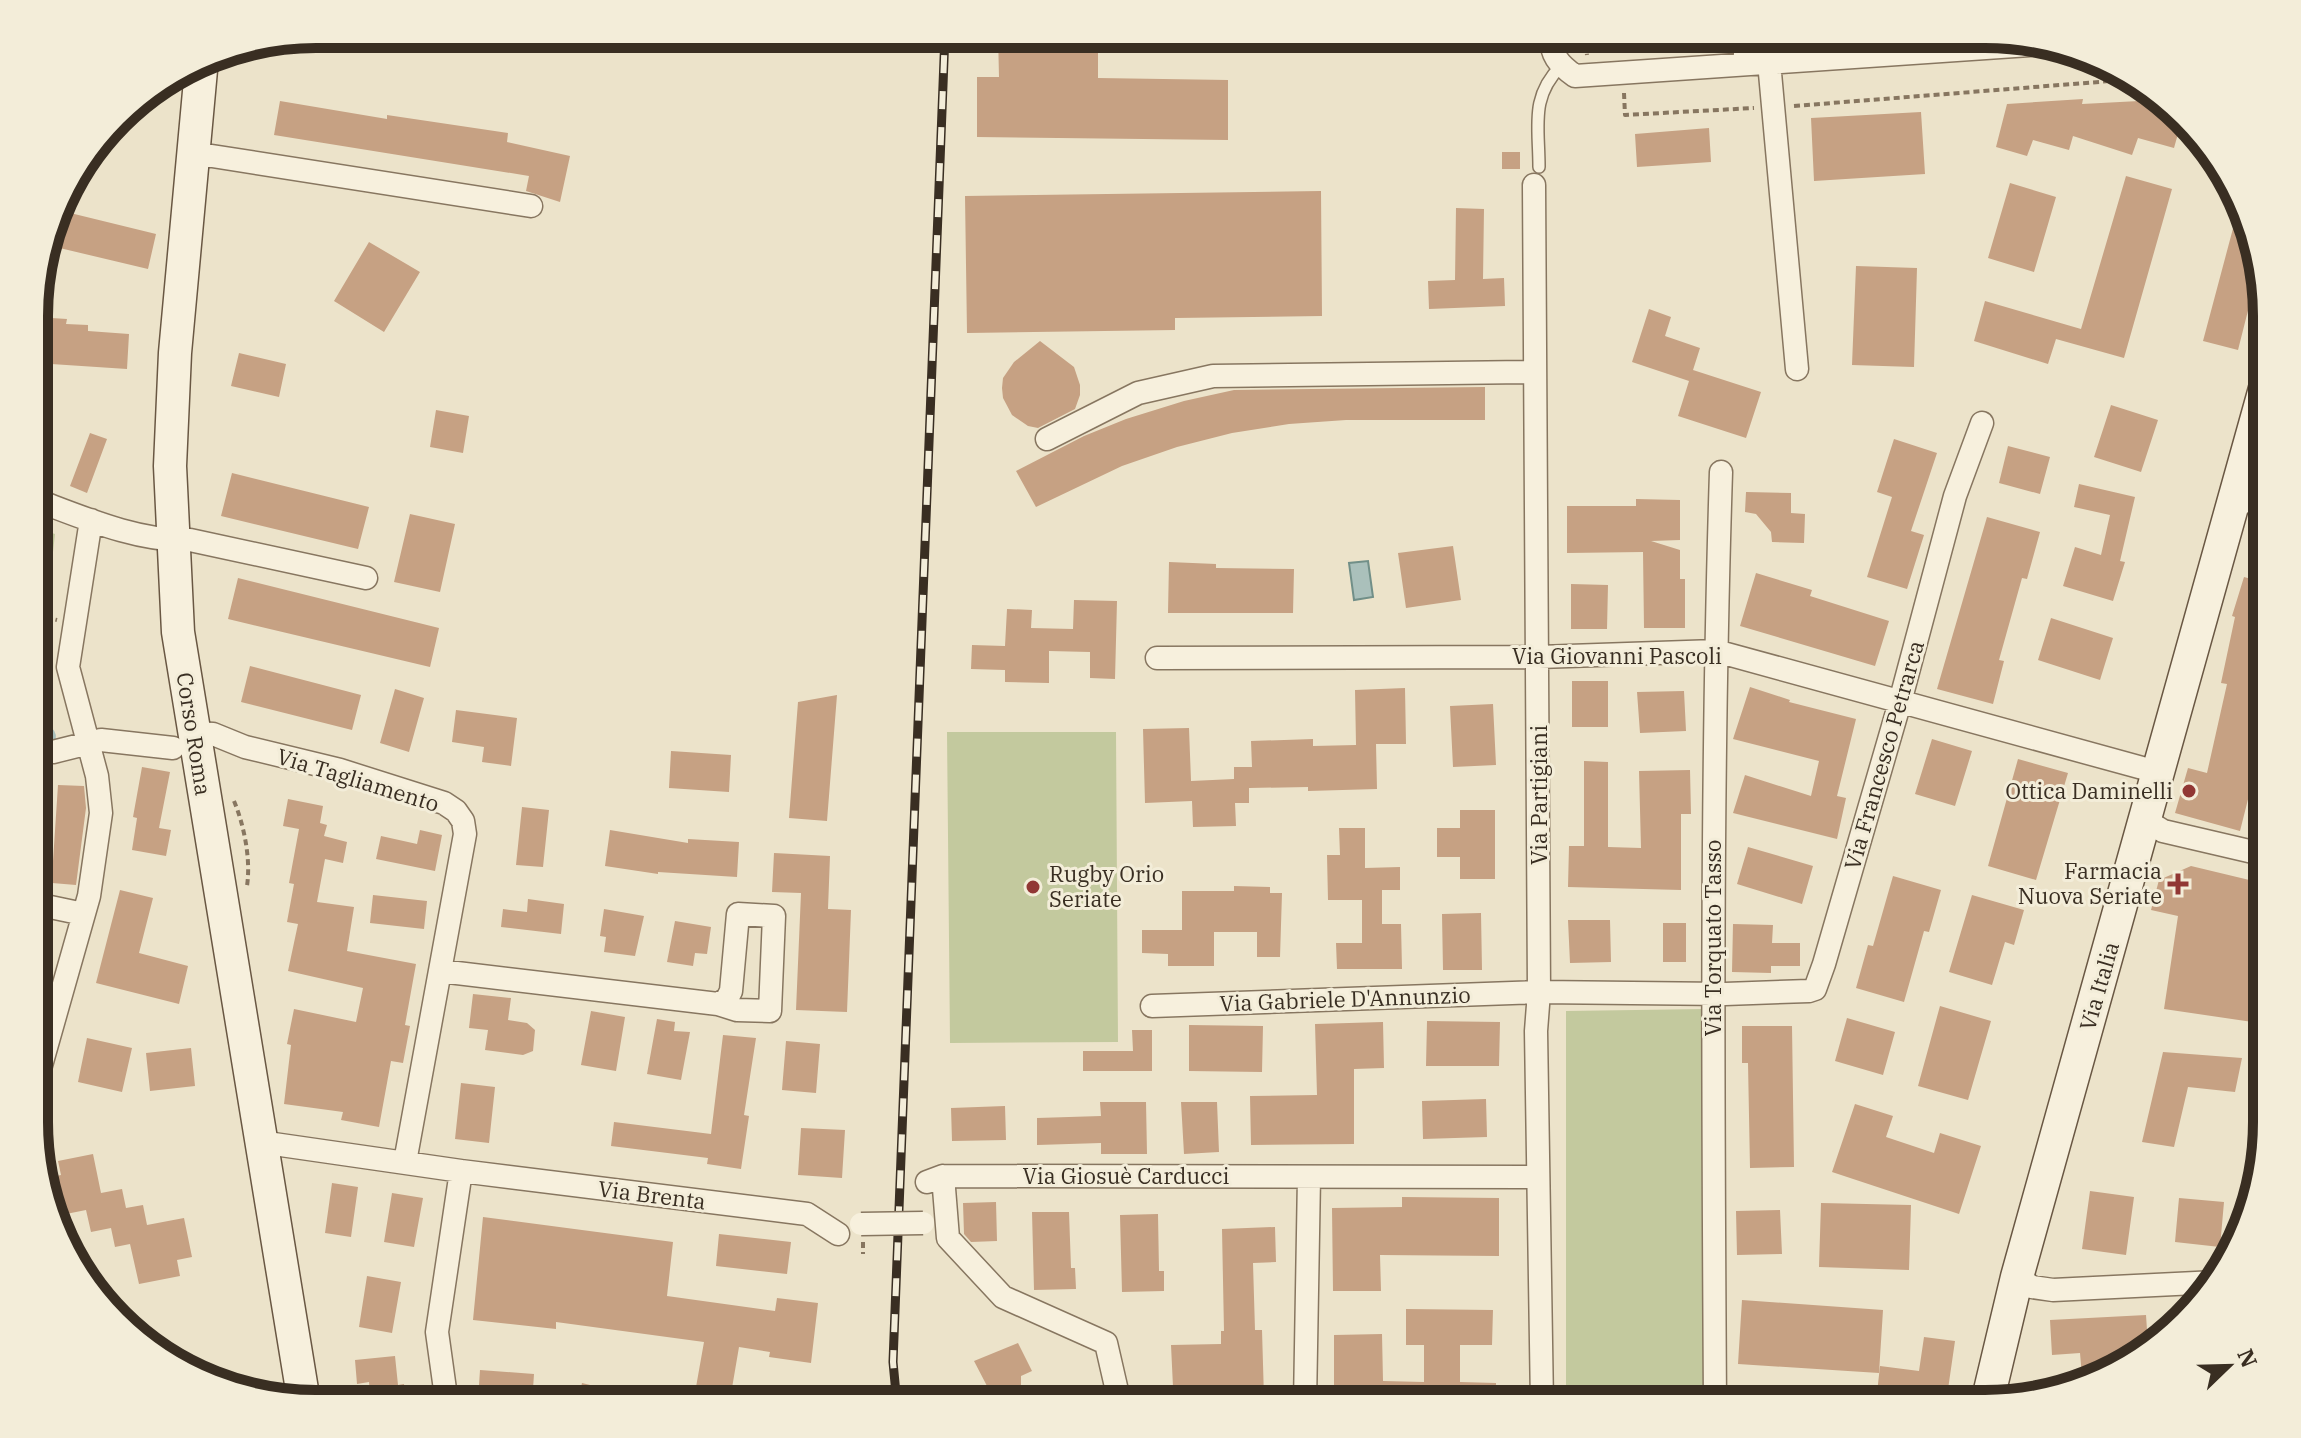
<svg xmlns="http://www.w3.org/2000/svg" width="2301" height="1438" viewBox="0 0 2301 1438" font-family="'IBM Plex Serif',serif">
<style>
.green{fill:#c3c99e}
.water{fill:#aac0bb;stroke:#718f88;stroke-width:2}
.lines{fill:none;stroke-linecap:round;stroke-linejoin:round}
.canal{stroke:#aac0bb;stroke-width:22}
.building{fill:#c6a183}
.lane-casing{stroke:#877660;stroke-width:14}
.street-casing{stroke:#877660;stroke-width:25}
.secondary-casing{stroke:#695743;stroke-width:35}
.path{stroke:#877660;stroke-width:4;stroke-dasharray:6 4;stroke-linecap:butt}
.lane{stroke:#f7f0dd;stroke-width:11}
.street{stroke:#f7f0dd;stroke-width:22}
.secondary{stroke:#f7f0dd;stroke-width:32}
.rail-casing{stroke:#392e22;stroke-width:9}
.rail{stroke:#f3edd9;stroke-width:6;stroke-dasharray:18;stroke-linecap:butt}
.street-bridge-casing{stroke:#877660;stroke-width:25;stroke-linecap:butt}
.street-bridge{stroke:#f7f0dd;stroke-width:22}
.poi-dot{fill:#913734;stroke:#f3edd9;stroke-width:3}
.labels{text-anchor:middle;stroke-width:6;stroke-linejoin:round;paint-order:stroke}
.street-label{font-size:22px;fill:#392e22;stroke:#f3edd9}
.poi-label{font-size:22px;fill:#392e22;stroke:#f3edd9;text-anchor:end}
.rim{fill:none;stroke:#392e22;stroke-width:10}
</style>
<rect width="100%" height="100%" fill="#ece3ca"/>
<path class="green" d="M36,528l19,6 -16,144 -1,37h-2z
M947,732h169l2,310 -168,1z
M1705,1009l3,395h-142v-393z"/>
<path class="water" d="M1368,561l5,36 -19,3 -5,-37z"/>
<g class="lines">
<path class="canal" d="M36,735l9,2"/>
</g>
<path class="building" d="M998,34h190v15l-90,2v27l130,2v60l-251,-3v-60h22z
M2083,99l-1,5 76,-4 23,23 -7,25 -36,-10 -6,17 -59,-19 -4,14 -36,-10 -6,16 -31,-9 11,-43z
M280,101l107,18v-4l121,18 -1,9 63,14 -10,46 -34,-11 3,-15 -255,-41z
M1921,112l4,62 -111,7 -3,-63z
M1709,128l2,34 -74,5 -2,-33z
M1502,152h18v17h-18z
M2126,176l46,13 -48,169 -68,-19 -8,25 -74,-23 11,-40 96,28z
M2010,183l46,14 -22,75 -46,-14z
M1321,191l1,125 -147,2v12l-208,3 -2,-137z
M2239,206l19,65 -20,79 -35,-9z
M1456,208l28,1 -1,70 21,-1 1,28 -76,3 -1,-28 27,-1z
M58,210l98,24 -8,35 -101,-24z
M369,242l51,30 -36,60 -50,-31z
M1856,266l61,2 -3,99 -62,-2z
M1649,309l22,8 -6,19 35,12 -7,22 68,22 -15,46 -68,-22 11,-35 -57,-19z
M36,317l31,2 -1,5 22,1v6l41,3 -2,35 -91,-6z
M1040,341l34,26 6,18v10l-5,14 -37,19 -10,-2 -16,-11 -9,-17 -1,-10 1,-10 11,-16z
M239,353l47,11 -7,33 -48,-11z
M1485,387v33h-139l-57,4 -57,9 -55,14 -55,19 -86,41 -20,-36 68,-35 42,-17 58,-18 50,-11z
M2111,405l47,15 -17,52 -47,-15z
M436,410l33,6 -6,37 -33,-6z
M90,433l17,6 -20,54 -17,-7z
M1894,439l43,14 -26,78 13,4 -17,54 -40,-12 25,-80 -15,-5z
M2008,446l42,11 -10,37 -41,-11z
M232,473l137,34 -11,42 -137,-33z
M2079,484l56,13 -15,64 5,1 -12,39 -50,-15 12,-39 26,8 9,-40 -36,-8z
M1746,492l45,1v20l14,1 -1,29 -32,-1 -1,-10 -15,-18 -11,-2z
M1636,499l44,1v40l-29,1 29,9v29h5v49h-41l-1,-76 -76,1v-47h69z
M410,514l45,10 -15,68 -46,-10z
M1987,517l53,15 -13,47 -5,-1 -23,82 5,1 -11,43 -56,-15z
M1453,546l8,54 -55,8 -8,-55z
M1169,562l47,2v4l78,1 -1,44h-125z
M1756,573l56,17 -2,6 79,25 -14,45 -135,-40z
M2244,577l22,6v145l-26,103 -65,-18 13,-45 19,5 20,-89 -6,-1 14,-66 -3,-1z
M238,578l201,50 -9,39 -202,-48z
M1571,584l37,1 -1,44h-36z
M1074,600l43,1 -2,78 -25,-1v-26l-41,-1v32l-44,-1v-12l-34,-1 1,-24 33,1 2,-37 25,1 -1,18 42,1z
M2051,618l62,20 -13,42 -62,-20z
M250,666l111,29 -9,35 -111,-28z
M1572,681h36v46h-36z
M1750,687l40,13 -1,2 67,17 -19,77 9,2 -9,41 -104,-26 12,-38 66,21 8,-35 -86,-22z
M1405,688l1,56h-30l1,45 -69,2v-4l-59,1v15h-14l1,23 -43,1 -1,-26 -47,2 -2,-74 46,-1 2,53 43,-2v-12h18l-1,-26 62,-2v7l43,-1 -1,-55z
M395,689l29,9 -15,54 -29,-9z
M1684,691l2,40 -46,2 -3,-41z
M837,695l-10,126 -38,-3 9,-116z
M1493,704l3,61 -43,2 -3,-61z
M456,710l61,8 -6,48 -29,-4 2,-15 -32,-5z
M1932,739l40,12 -17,55 -40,-12z
M671,751l60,4 -2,37 -60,-4z
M2018,759l50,14 -32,107 -48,-14z
M1584,761l24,1v85l33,1 -2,-77 51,-1 1,44h-10v76l-113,-3 1,-41h15z
M142,767l28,5 -11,56 12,2 -5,26 -34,-6 5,-32 -4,-1z
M58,785l26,1 2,22 -10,77 -24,-2 -1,10 -15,-3v-30l17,1z
M288,799l35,7 -3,17 7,2 -3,11 23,6 -4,21 -18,-4 -8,43 37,5 -7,44 69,13 -11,61 5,1 -7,37 -12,-2 -12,66 -38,-7 2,-8 -59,-8 7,-59 -4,-1 7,-35 62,13 7,-34 -75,-17 10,-47 -11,-2 7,-38 -5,-1 10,-54 -16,-3z
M522,807l27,3 -6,57 -27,-2z
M1460,810h35v69h-35v-22h-23v-29h23z
M1339,828h26v40l35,-1v23h-18v34h19l1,45h-65l-1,-26h26v-43h-34l-1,-45h13z
M420,830l22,5 -7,36 -59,-12 5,-23 36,8z
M610,830l78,13v-4l51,3 -2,35 -79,-5v2l-53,-8z
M1748,847l65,19 -11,38 -65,-20z
M774,853l56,3 -2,53 23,1 -4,102 -51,-2 5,-117 -29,-1z
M2191,866l75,18v140l-102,-15 14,-93 -27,-6 8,-30z
M1893,876l48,14 -12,42 -5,-1 -20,71 -48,-14 12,-43 5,1z
M1234,886l36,1v6h12l-2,64h-23v-25h-43v34h-46v-12l-26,-1v-23h40v-39h52z
M120,890l33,8 -14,55 49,13 -9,38 -83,-21z
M373,895l54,6 -3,28 -54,-6z
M1972,895l52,15 -10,35 -9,-3 -13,43 -43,-13z
M528,899l36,5 -3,30 -60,-7 2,-18 24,3z
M604,909l40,7 -9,40 -31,-4 2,-15 -6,-1z
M1481,913l1,57h-39l-1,-56z
M1568,920h42l1,42 -41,1z
M675,921l36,6 -4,27 -12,-1 -2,13 -26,-4z
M1663,923h23v39h-23z
M1733,924l40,1 -1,18h28v23h-29v7l-39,-1z
M473,994l38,4 -3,22 19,3 8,7 -2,21 -10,4 -38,-5 3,-20 -19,-2z
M1940,1006l51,15 -23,79 -50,-14z
M591,1011l34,6 -9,54 -35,-6z
M1847,1018l48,14 -12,43 -48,-14z
M657,1019l18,3 -1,9 16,1 -9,48 -34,-6z
M1427,1021l73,1 -1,44h-73z
M1383,1022l1,46 -30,1v75l-103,1 -1,-49 67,-1 -2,-71z
M1189,1025l74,1 -1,46 -73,-1z
M1742,1026h50l2,141 -44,1 -2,-105h-6z
M1132,1030h20v41h-69v-20h50z
M723,1035l33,3 -12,77 5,1 -8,53 -34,-5 1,-6 -97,-12 3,-24 97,12z
M87,1038l45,10 -10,44 -44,-10z
M786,1041l34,3 -4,49 -34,-3z
M191,1048l4,38 -45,5 -4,-38z
M2163,1052l79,6 -7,34 -47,-5 -14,60 -32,-5z
M461,1083l34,4 -6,56 -34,-4z
M1486,1099l1,38 -64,2 -1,-38z
M1100,1102h46l1,52h-46v-11l-64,2v-27l64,-2z
M1181,1102h36l2,50 -35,2z
M1855,1104l38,12 -7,21 48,16 6,-20 41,13 -22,68 -127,-42z
M1005,1106l1,34 -54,1 -1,-33z
M801,1128l44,2 -3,48 -44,-3z
M93,1154l8,39 21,-4 4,19 17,-3 4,20 37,-7 8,39 -15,3 3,16 -41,8 -9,-40 -15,3 -4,-19 -20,4 -5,-22 -30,6 -13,-37 18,-4 -3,-14z
M332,1183l26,4 -7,50 -26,-4z
M2090,1191l44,6 -8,58 -44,-6z
M392,1193l31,5 -9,49 -30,-5z
M1402,1197l97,1v58l-119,-1 1,36h-48l-1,-83 70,-1z
M2179,1198l45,4 -4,45 -45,-5z
M996,1202l1,39 -26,1 -7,-8 -1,-31z
M1821,1203l90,2 -2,65 -90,-3z
M1780,1210l2,44 -45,1 -1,-44z
M1032,1212h37l2,56h4l1,21 -42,1z
M1158,1214l1,57h5v20l-42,1 -2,-77z
M483,1217l190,25 -6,54 108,15 2,-13 41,5 -7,60 -42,-6 1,-5 -31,-5 -7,41 42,7 -1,9h-80l11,-62 -148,-20v7l-83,-9z
M1275,1227l1,35 -23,1 2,67h7l2,68 -67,2 1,4h-62v-16l37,-1 -2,-42 50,-1v-13h3l-2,-102z
M719,1234l72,8 -4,32 -71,-8z
M367,1276l34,6 -9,51 -33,-6z
M1742,1300l141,10 -4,63 -141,-9z
M1406,1309l87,1 -1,35h-32v37l36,1v21h-162v-69l48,-1 1,47 41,1v-37h-18z
M2146,1315l2,30 -23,4v17l-27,9 -16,1 -2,-23 -28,2 -2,-35z
M1924,1337l31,4 -9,62 -70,-1 4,-36 39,5z
M1018,1343l14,28 -11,5v28h-33l-1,-18 -13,-25z
M395,1356l3,29 6,-1 2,20h-35l-2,-22 -12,2 -2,-24z
M480,1370l54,4 -2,30 -54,-3z
M582,1383l61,15 -1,6h-65z"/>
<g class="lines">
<g class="lane-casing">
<path id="lane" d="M1539,167c0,-41 -9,-70 22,-101"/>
</g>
<g class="street-casing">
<path id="street" d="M1550,34c1,21 8,30 25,42l468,-32
M1769,62l28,307
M1744,64l3,-30
M193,156h19l319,50
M1534,185l5,807 -3,39 6,373
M1047,439l91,-46 75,-17 322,-4
M36,500c48,18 103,42 154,40l176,38
M2234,501l32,1
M1157,658l382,-1 177,-6 441,121
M194,733l19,1 32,13 95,23 104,33 12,8 7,10 2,13 -60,328
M36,749l17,3 48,-12 72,8
M2145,820l18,11 103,24
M36,904l38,8 9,5
M440,971l278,33 9,-5 4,-8 7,-77 36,2 -4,95 -33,-1 -19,-6
M1152,1006l387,-14 186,2 84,-3 6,-2 9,-25 76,-262 55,-206 27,-73
M36,1083l53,-187 12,-83 -4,-37 -29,-109 23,-147
M260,1142l201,29 346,43 31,20
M943,1176l5,62 55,59 103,46 14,61
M927,1182l16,-6 595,1
M2017,1277l15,10 21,3 163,-8
M447,1404l-10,-72 24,-161
M1305,1404l4,-227
M1715,1404c-2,-311 -4,-622 6,-932"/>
</g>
<g class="secondary-casing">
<path id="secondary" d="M202,59l-27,294 -5,113 8,166 126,770
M1987,1403l30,-126 249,-892"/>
</g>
<path class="path" d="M1584,34l3,21
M1624,93l1,22 129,-7
M1794,106l342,-27
M2257,361l9,-33
M36,615l21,5
M234,801c10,24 17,58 13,85
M863,1242v12"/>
<use href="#lane" class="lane"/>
<use href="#street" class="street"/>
<use href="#secondary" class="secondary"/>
<g class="rail-casing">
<path id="rail" d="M897,1404l-4,-42 52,-1328"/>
</g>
<use href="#rail" class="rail"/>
<g class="street-bridge-casing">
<path id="street-bridge" d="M861,1224l62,-1"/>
</g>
<use href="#street-bridge" class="street-bridge"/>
</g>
<g class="poi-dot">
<circle cx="2189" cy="791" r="8"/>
<path d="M2174 872h8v8h8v8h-8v8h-8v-8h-8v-8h8z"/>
<circle cx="1033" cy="887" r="8"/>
</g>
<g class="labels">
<g class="street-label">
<text x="1617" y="664">Via Giovanni Pascoli</text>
<text transform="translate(194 734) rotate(81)" y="8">Corso Roma</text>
<text transform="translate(1884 755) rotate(-74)" y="8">Via Francesco Petrarca</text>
<text transform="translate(358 780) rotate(17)" y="8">Via Tagliamento</text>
<text transform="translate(1539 795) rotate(-90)" y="8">Via Partigiani</text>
<text transform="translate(1713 938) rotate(-90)" y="8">Via Torquato Tasso</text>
<text transform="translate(2099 986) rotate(-74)" y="8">Via Italia</text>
<text transform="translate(1345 999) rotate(-2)" y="8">Via Gabriele D'Annunzio</text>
<text x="1126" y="1184">Via Giosuè Carducci</text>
<text transform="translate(652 1195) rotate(7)" y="8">Via Brenta</text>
</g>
<g class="poi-label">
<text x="2173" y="799">Ottica Daminelli</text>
<text x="2162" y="879">Farmacia<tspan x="2162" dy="25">Nuova Seriate</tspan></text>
<text x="1049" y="882" text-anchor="start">Rugby Orio<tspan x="1049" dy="25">Seriate</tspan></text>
</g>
</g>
<path d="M0 0H2301V1438H0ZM316 48H1985A268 268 0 0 1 2253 316V1122A268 268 0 0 1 1985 1390H316A268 268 0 0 1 48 1122V316A268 268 0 0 1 316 48Z" fill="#f3edd9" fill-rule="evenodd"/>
<path class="rim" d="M316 48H1985A268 268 0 0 1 2253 316V1122A268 268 0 0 1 1985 1390H316A268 268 0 0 1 48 1122V316A268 268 0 0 1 316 48Z"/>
<g transform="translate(2229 1366) rotate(67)" stroke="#f3edd9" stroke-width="6" paint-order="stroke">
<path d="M0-6L14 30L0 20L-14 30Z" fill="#392e22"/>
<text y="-12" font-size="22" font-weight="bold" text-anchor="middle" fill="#392e22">N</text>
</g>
</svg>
